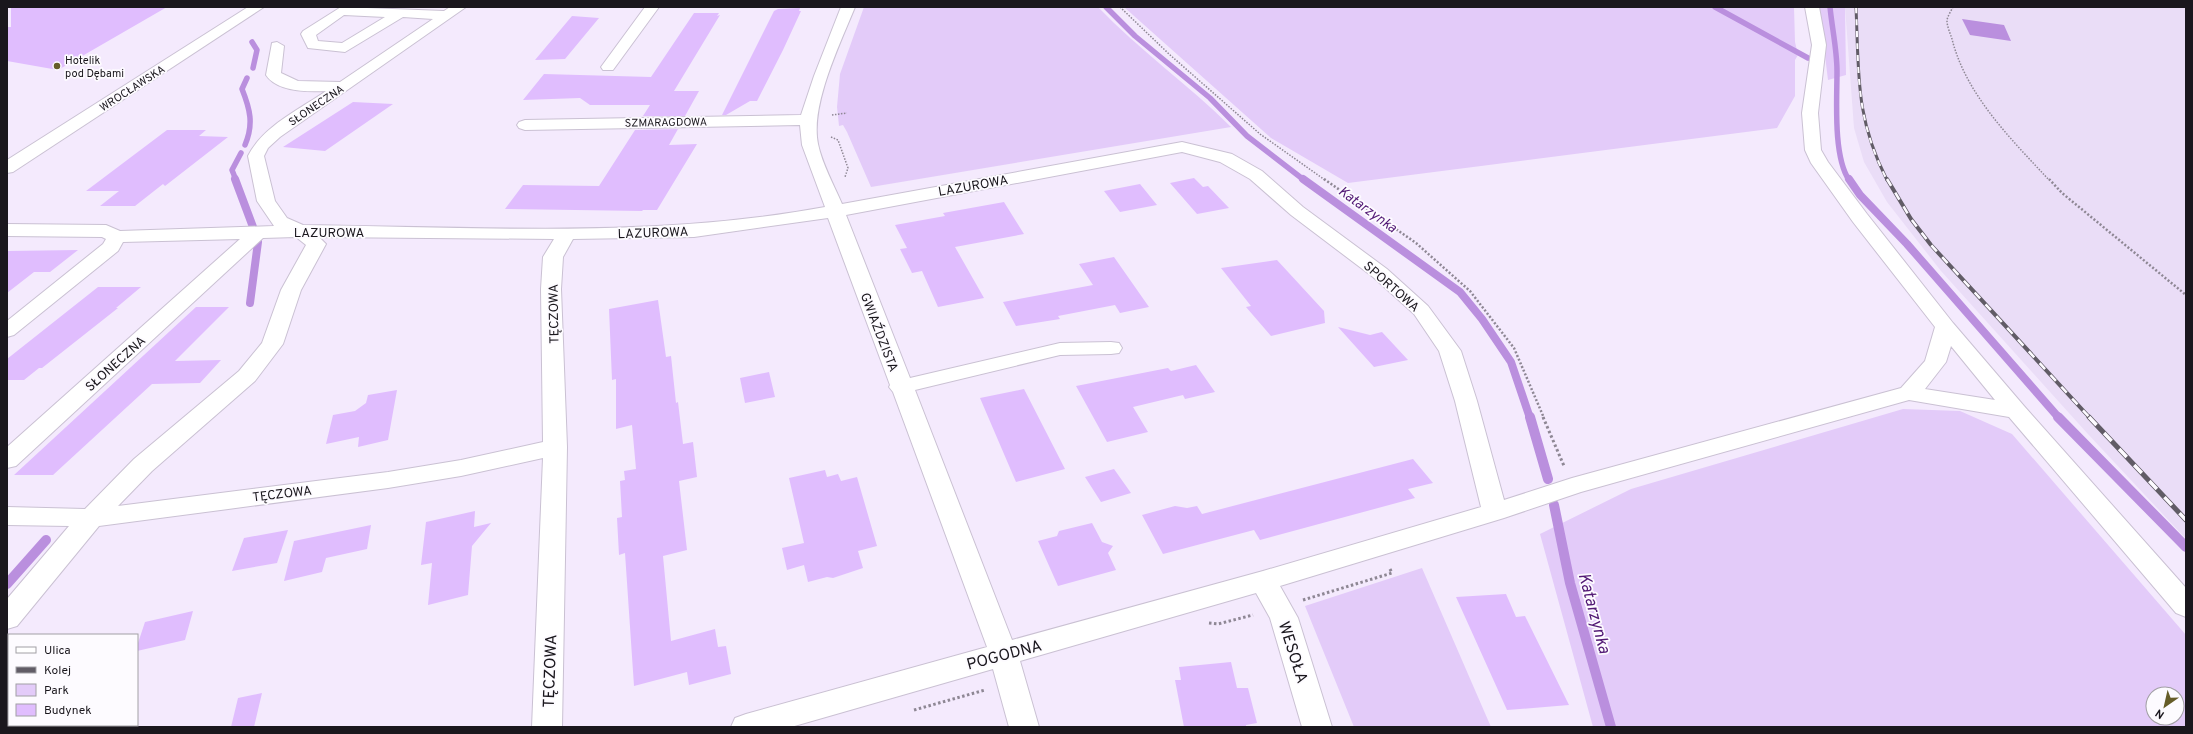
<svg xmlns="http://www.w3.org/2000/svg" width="2193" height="734" viewBox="0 0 2193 734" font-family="Overpass,sans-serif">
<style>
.built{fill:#eaddf7}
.green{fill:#e3cbf9;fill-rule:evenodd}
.water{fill:#ba8fde}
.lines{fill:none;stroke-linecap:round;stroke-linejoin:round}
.stream-far2{stroke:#ba8fde;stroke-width:5.5}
.stream-far1{stroke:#ba8fde;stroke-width:8}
.stream{stroke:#ba8fde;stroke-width:10}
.building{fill:#e0bdfe}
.minor-casing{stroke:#cac1d3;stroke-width:2}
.major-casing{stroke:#cac1d3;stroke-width:2}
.path-far2{stroke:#8e8794;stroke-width:1.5;stroke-dasharray:1.5 1.5;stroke-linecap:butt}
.path-far1{stroke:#8e8794;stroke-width:2.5;stroke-dasharray:2 2;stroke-linecap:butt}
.path{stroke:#8e8794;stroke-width:3;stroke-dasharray:2.5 2.5;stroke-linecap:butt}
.minor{fill:#fff;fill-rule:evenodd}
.major{fill:#fff;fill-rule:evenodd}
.rail-far2-casing{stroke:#615c66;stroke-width:3}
.rail-far1-casing{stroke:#615c66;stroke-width:4}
.rail-casing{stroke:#615c66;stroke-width:5}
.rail-far2{stroke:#fdfbff;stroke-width:2;stroke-dasharray:6;stroke-linecap:butt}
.rail-far1{stroke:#fdfbff;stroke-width:2.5;stroke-dasharray:8;stroke-linecap:butt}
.rail{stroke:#fdfbff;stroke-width:3.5;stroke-dasharray:11;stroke-linecap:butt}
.poi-dot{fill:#665d29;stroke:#fdfbff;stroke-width:1.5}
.labels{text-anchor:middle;stroke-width:3.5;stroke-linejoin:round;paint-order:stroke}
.far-poi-label{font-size:11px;fill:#1a171d;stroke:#fdfbff;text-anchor:start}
.far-street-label{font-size:11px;fill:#1a171d;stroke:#fdfbff}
.street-label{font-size:13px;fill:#1a171d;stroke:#fdfbff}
.water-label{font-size:14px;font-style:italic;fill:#521975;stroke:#fdfbff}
.near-street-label{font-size:16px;fill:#1a171d;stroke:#fdfbff}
.near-water-label{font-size:17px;font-style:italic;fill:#521975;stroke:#fdfbff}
</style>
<rect width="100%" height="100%" fill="#f4eafd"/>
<path class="built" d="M1845,7h341v532l-99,-106 -146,-162 -54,-69 -23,-40 -10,-34z"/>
<path class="green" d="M864,7h234c41,43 91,78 133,120l-360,60 -24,-55 -4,-7 -4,1 -2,-19 3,-33z
M1124,7h670l1,35 3,13 -3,5v36l-18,32 -429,55 -77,-45z
M1819,7h26l1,68 -18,5z
M1903,409l57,2 52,23 174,201v92h-593l-53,-193 91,-45zM2153,694h24v24h-24z
M1422,568l69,159h-137l-49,-121z"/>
<path class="water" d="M1962,19l42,6 7,16 -41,-6z"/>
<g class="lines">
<path class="stream-far2" d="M1106,7l29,29 75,62 37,38 57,44
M1715,7l93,51
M1830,7c2,21 7,43 7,64 0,29 -4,85 12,109
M252,42l5,8 -4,18
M245,145c9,-21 5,-36 -3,-56l5,-11
M236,180l-4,-10 9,-17"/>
<path class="stream-far1" d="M235,179l18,48
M1303,179l157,113 22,27 29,43 19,56
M1849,179l11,16 47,49 152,174
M250,303l8,-61"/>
<path class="stream" d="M1530,417l18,62
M2058,417l128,130
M1554,505l16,78 41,144
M7,584l39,-44"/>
</g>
<path class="building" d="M11,7h156l-109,63 -51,-9v-34h4z
M800,8l-1,3h2l-18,39 -26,51h-7l-24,14h-4l52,-104 4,-2z
M694,13h25l-2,3 3,-1 -46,76h25l-14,25h-42l7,-11h-60l-10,-7 -57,2 21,-26 107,3z
M572,16l27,2 -34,41 -30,1z
M353,102l40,2 -68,47 -42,-4z
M678,129l-9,16 28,-1 -40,66h-14l-1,1 -137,-2 18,-24 76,1 36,-56z
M167,130h39l-7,6 29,1 -63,49 -2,-2 -28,22h-35l19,-15h-33z
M1194,178l9,9 5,-1 21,22 -32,6 -27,-31z
M1140,184l17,21 -37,7 -16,-21z
M1004,202l20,32 -69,13 29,51 -46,9 -16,-36 -10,2 -12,-24 7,-1 -12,-23 50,-9 -2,-3z
M78,250l-28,22h-16l-27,21v-42z
M1114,257l35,50 -29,6 -5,-8 -57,11 2,3 -44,7 -13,-24 90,-17 -14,-21z
M1277,260l47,51 1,12 -54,13 -25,-29 5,-1 -30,-38z
M98,287h43l-25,21h2l-76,60h-3l-15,12h-17v-21z
M658,300l8,57 5,-1 5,47 2,-1 5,42 10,-2 4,35 -18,4 8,69 -24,6 8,85 44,-12 3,18 8,-1 5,28 -42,11 -2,-13 -53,14 -9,-133 -6,2 -2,-37 5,-1 -2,-36 5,-1 -1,-9 12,-2 -4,-44 -16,4v-50l-4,1 -3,-71z
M196,307h33l-54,54 46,-1 -21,23 -48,1 -99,91h-39z
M1338,327l32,8 12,-3 26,28 -34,7z
M1196,365l19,27 -30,7 -2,-4 -50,12 15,25 -41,10 -31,-56 92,-18 3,3z
M769,372l6,25 -30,6 -5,-25z
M1024,389l41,80 -49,13 -36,-84z
M397,390l-9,50 -30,7 1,-10 -33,7 7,-29 22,-4 11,-8 2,-8z
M1413,459l20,24 -25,6 7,9 -155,42 -6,-10 -91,24 -21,-39 33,-9 12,2 10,-2 5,8z
M1114,469l17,24 -30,9 -16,-25z
M825,470l2,7 11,-3 3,7 16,-4 20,69 -19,5 5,17 -30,10 -6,-1 -19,5 -4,-17 -17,5 -5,-22 22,-5 -15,-65z
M475,511l-1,16 17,-4 -19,23 -4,49 -40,10 4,-42 -11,2 5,-43z
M1092,523l10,19 11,4 -5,7 8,17 -58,16 -20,-45 19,-5 2,-5z
M371,525l-4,24 -41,9 -4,14 -38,9 10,-40z
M288,530l-11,33 -45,8 12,-33z
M1506,594l10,23 9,-1 44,89 -62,5 -51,-113z
M193,611l-8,29 -48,11v-5l8,-24z
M1231,662l6,26h11l9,35 -11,2v2h-62l-9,-47h6l-2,-13z
M262,693l-8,34h-23l7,-29z"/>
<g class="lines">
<g class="minor-casing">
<path id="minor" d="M341,7l103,4 6,-4h16l-186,130 -12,11 -4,8 11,45 12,17 16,7c174,2 350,14 522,-18l-23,-62 -2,-20 -275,5 -6,-2 -2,-3 2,-3 6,-2 276,-5 13,-39 27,-69h14c-15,37 -45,98 -37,137 4,20 16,41 24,60l340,-62 50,12 30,17 41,36 84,62 41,37 33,45 16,50 27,99 68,-22 329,-90 24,-27 10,-34 -82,-105 -42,-59 -6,-13 -3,-37 10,-68 -7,-38h14l7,38 -8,68 3,37 7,12 39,52 86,109 71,83 162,182v29l-10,-4 -167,-196 -100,-17 -328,92 -77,26 -224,68 18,32 34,109h-30l-32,-109 -14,-25 -236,68 19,66h-30l-16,-58 -202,58h-60l4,-9 11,-4 241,-67 -94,-255 -4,-5 1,-2 -62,-167 -134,19 -121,2 -10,18 -2,32 6,158 -5,280h-30l11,-269 -82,18 -73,12 -289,38 -82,100 -10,3v-30l62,-73 -62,-1v-18l78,2 49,-50 105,-88 23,-28 19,-53 25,-45 -10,-8 -33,1 -247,228 -9,2v-21l233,-208 -117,3 -5,9 -104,84 -7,2v-16l96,-77 3,-5 -4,-2 -95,-1v-12l99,1 14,6 154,-5 -17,-25 -9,-45c15,-30 51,-46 78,-65 -18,1 -49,1 -60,-16l6,-32 5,-1 7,4 -3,27 17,8 42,1 93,-63 -30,-2 -58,35 -37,-4 -7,-14 2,-3zM344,15l41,2 -43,26 -24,-2 -2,-6zM1182,152l38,10 30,17 41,36 82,62 41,37 25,37 16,50 26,106 -218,64 -251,69 -97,-250 145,-35 51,-1 8,-1 3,-5 -3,-5 -8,-1 -51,1 -150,35 -64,-163zM319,237l235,2 -11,18 -2,32 2,153 -82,18 -73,12 -270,34 34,-35 103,-90 28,-37 18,-54 25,-46zM1951,346l44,54 -70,-11 21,-27z
M645,7h14l-46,63h-10l-2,-3z"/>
</g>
<g class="major-casing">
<path id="major" d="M248,7h16l-251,165 -6,1v-13z"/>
</g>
<path class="path-far2" d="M1120,7l49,47 91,80 65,46
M1953,7c-2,4 -6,10 -6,14 0,5 3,12 5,18 14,56 59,100 97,141
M832,115l15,-2
M831,137l7,3 10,28 -3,9"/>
<path class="path-far1" d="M1324,179l92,64 54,48 44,57 30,70
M2049,179l13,14 124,102"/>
<path class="path" d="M1543,417l21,49
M1303,600l89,-27 -3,-6
M1209,623l9,1 35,-9
M914,710l71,-20"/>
<use href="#minor" class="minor"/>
<use href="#major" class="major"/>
<g class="rail-far2-casing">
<path id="rail-far2" d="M1856,7c3,67 -1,110 31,173"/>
</g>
<g class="rail-far1-casing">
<path id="rail-far1" d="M1887,179l24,40 20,26 159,173"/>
</g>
<g class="rail-casing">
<path id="rail" d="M2089,417l97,103"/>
</g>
<use href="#rail-far2" class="rail-far2"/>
<use href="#rail-far1" class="rail-far1"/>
<use href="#rail" class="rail"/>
</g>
<circle class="poi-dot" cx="57" cy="66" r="4"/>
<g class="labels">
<g class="far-poi-label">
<text x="65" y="64">Hotelik<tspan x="65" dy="13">pod Dębami</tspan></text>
</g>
<g class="far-street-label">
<text transform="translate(132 88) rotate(-33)" y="4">WROCŁAWSKA</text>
<text transform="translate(316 105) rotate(-34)" y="4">SŁONECZNA</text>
<text transform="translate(666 122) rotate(-1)" y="4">SZMARAGDOWA</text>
</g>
<g class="street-label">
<text transform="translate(973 185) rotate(-10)" y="5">LAZUROWA</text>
<text x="329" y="237">LAZUROWA</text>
<text transform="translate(653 232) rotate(-2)" y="5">LAZUROWA</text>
<text transform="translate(1392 286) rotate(41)" y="5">SPORTOWA</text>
<text transform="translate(553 314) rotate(-91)" y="5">TĘCZOWA</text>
<text transform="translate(880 332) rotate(69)" y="5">GWIAŹDZISTA</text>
<text transform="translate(115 363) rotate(-42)" y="5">SŁONECZNA</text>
<text transform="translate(282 493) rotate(-7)" y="5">TĘCZOWA</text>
</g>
<g class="water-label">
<text transform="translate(1368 209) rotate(36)" y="5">Katarzynka</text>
</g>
<g class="near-street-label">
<text transform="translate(1294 652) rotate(72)" y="6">WESOŁA</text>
<text transform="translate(1004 654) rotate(-15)" y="6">POGODNA</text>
<text transform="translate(549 671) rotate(-88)" y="6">TĘCZOWA</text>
</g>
<g class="near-water-label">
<text transform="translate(1595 613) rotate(75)" y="6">Katarzynka</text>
</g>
</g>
<rect width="2193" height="734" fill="none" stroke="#1a171d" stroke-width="16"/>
<rect x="8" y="634" width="130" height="92" fill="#fdfbff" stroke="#a2a0a5"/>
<rect x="16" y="647" width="20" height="6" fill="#ffffff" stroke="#a2a0a5"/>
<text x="44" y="654" font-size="12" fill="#1a171d">Ulica</text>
<rect x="16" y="667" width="20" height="6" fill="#615c66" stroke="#a2a0a5"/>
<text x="44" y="674" font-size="12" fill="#1a171d">Kolej</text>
<rect x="16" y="684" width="20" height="12" fill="#e3cbf9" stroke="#a2a0a5"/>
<text x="44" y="694" font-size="12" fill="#1a171d">Park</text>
<rect x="16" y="704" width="20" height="12" fill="#e0bdfe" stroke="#a2a0a5"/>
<text x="44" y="714" font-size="12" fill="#1a171d">Budynek</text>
<g transform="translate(2165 706) rotate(214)"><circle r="19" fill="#fdfbff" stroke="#a2a0a5"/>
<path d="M0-3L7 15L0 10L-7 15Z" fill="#665d29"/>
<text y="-6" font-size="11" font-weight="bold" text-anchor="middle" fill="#1a171d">N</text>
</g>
</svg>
